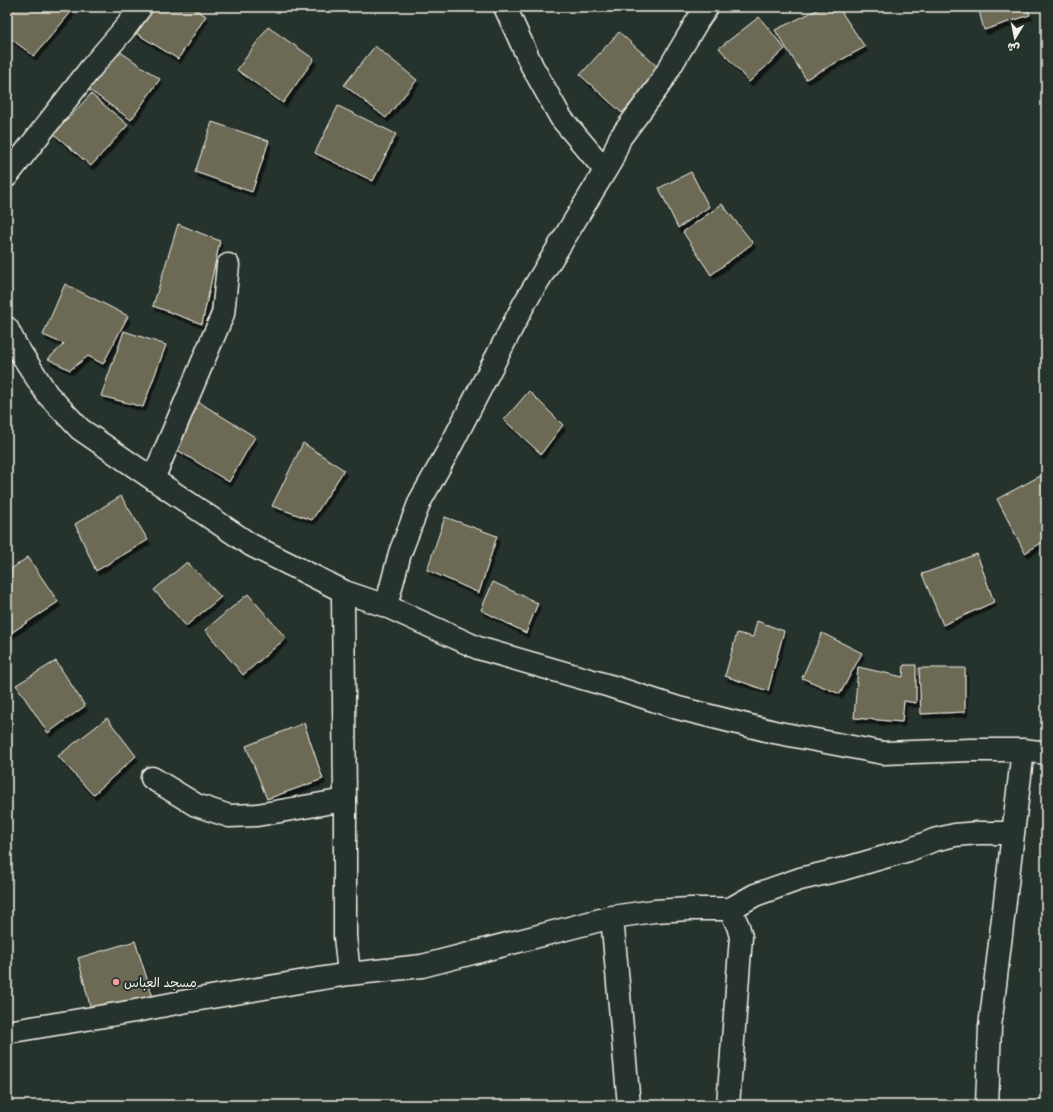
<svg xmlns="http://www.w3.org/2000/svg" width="1053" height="1112" viewBox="0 0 1053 1112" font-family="Mynerve,'Playpen Sans Arabic',sans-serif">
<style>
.building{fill:#6c6955;stroke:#f4f1e8;filter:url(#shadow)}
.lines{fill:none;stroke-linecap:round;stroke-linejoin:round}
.minor-casing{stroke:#f4f1e8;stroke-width:25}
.minor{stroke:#26332d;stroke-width:22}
.poi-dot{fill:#ff9aa2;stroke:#26332d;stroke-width:1.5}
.labels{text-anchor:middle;stroke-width:4;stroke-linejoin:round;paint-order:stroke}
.poi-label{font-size:13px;fill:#f4f1e8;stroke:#26332d;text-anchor:start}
</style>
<defs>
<filter id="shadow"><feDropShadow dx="2.5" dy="4.5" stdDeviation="0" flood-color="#0009"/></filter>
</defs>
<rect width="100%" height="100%" fill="#26332d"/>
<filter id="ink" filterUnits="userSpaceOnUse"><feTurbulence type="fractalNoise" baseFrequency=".025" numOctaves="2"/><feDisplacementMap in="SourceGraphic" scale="8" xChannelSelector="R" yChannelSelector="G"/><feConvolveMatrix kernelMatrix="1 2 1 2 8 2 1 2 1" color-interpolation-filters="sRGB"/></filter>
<g filter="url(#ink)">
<path class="building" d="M16,7h51l5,4 -38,45 -27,-20v-18z
M151,7h40l15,9 -28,43 -44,-27z
M823,7h15l27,40 -59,32 -31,-49z
M978,7h49l3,8 -46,15z
M759,17l26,32 -36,33 -30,-34z
M268,27l46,32 -31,44 -46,-33z
M619,32l42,38 -39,43 -42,-38z
M375,46l42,34 -31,38 -42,-33z
M116,49l44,30 -29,41 -43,-31z
M91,94l37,31 -37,41 -37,-32z
M338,106l58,28 -23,47 -58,-28z
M9,115l3,41 -5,6v-46z
M212,122l57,19 -17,51 -57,-20z
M691,172l18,35 -31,21 -19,-40z
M722,204l31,39 -42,32 -28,-43z
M178,224l42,17 -18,83 -49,-18z
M65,284l63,32 -25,48 -15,-8 -18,14 -22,-11 16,-15 -21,-9z
M124,331l42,14 -23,62 -42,-11z
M529,391l34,34 -22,29 -37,-34z
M194,399l61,38 -26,45 -55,-34z
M303,443l41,27 -32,50 -40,-14z
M1044,474l2,3v63l-21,13 -28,-54z
M121,496l27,44 -52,31 -21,-47z
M445,517l52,19 -18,57 -52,-23z
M977,554l17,48 -51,23 -21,-51z
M28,557l30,45 -47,31 -4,-6v-55z
M187,562l34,35 -35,29 -32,-36z
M493,582l45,21 -12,30 -45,-23z
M248,594l38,44 -43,37 -38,-45z
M757,621l27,10 -16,60 -43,-15 12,-43 16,4z
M822,633l40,20 -22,41 -38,-16z
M56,661l29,45 -37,27 -32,-48z
M904,665h12v38l-12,-2 -2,21 -48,-4 4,-51 45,10z
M919,668h46v44l-44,2z
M107,718l29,38 -43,39 -35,-39z
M304,723l19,56 -56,20 -21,-53z
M135,941l21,66 -63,11 -15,-60z"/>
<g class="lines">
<g class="minor-casing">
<path id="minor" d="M505,7l27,59 29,52 44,52
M7,176l84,-108 35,-41 15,-20
M7,328l8,16 32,50 33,35 73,50 98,66 94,47 41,14 92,42 132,38 68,22 96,24 109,21 88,-3h52l23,3
M153,479l70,-165 5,-49
M345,592l-2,6 2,202v136l4,38
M386,606l14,-53 20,-52 27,-48 77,-149 87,-143 9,-23 38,-51 40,-67 9,-13
M152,778l44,27 33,11 28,-1 88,-15
M730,909l25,-14 45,-16 43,-10 66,-19 25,-10 21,-5 23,-2h35
M612,917l17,188
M7,1032l128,-21 47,-9 117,-20 50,-8 73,-8 190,-49 42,-6 36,-2h40l8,17 3,11 -13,168
M987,1105l3,-78 33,-277"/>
</g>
<use href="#minor" class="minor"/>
</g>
</g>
<circle class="poi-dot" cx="116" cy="982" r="4"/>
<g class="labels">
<g class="poi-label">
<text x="124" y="987">مسجد العباس</text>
</g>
</g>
<rect width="1053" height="1112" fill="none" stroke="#26332d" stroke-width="24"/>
<rect x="12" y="12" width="1029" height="1088" fill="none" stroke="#f4f1e8" stroke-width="1.5" filter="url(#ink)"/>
<g transform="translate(1015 38) rotate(190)" stroke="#26332d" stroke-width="3" paint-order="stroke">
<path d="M0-3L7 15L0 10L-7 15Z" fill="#f4f1e8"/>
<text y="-6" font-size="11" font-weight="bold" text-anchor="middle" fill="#f4f1e8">ش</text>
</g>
</svg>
